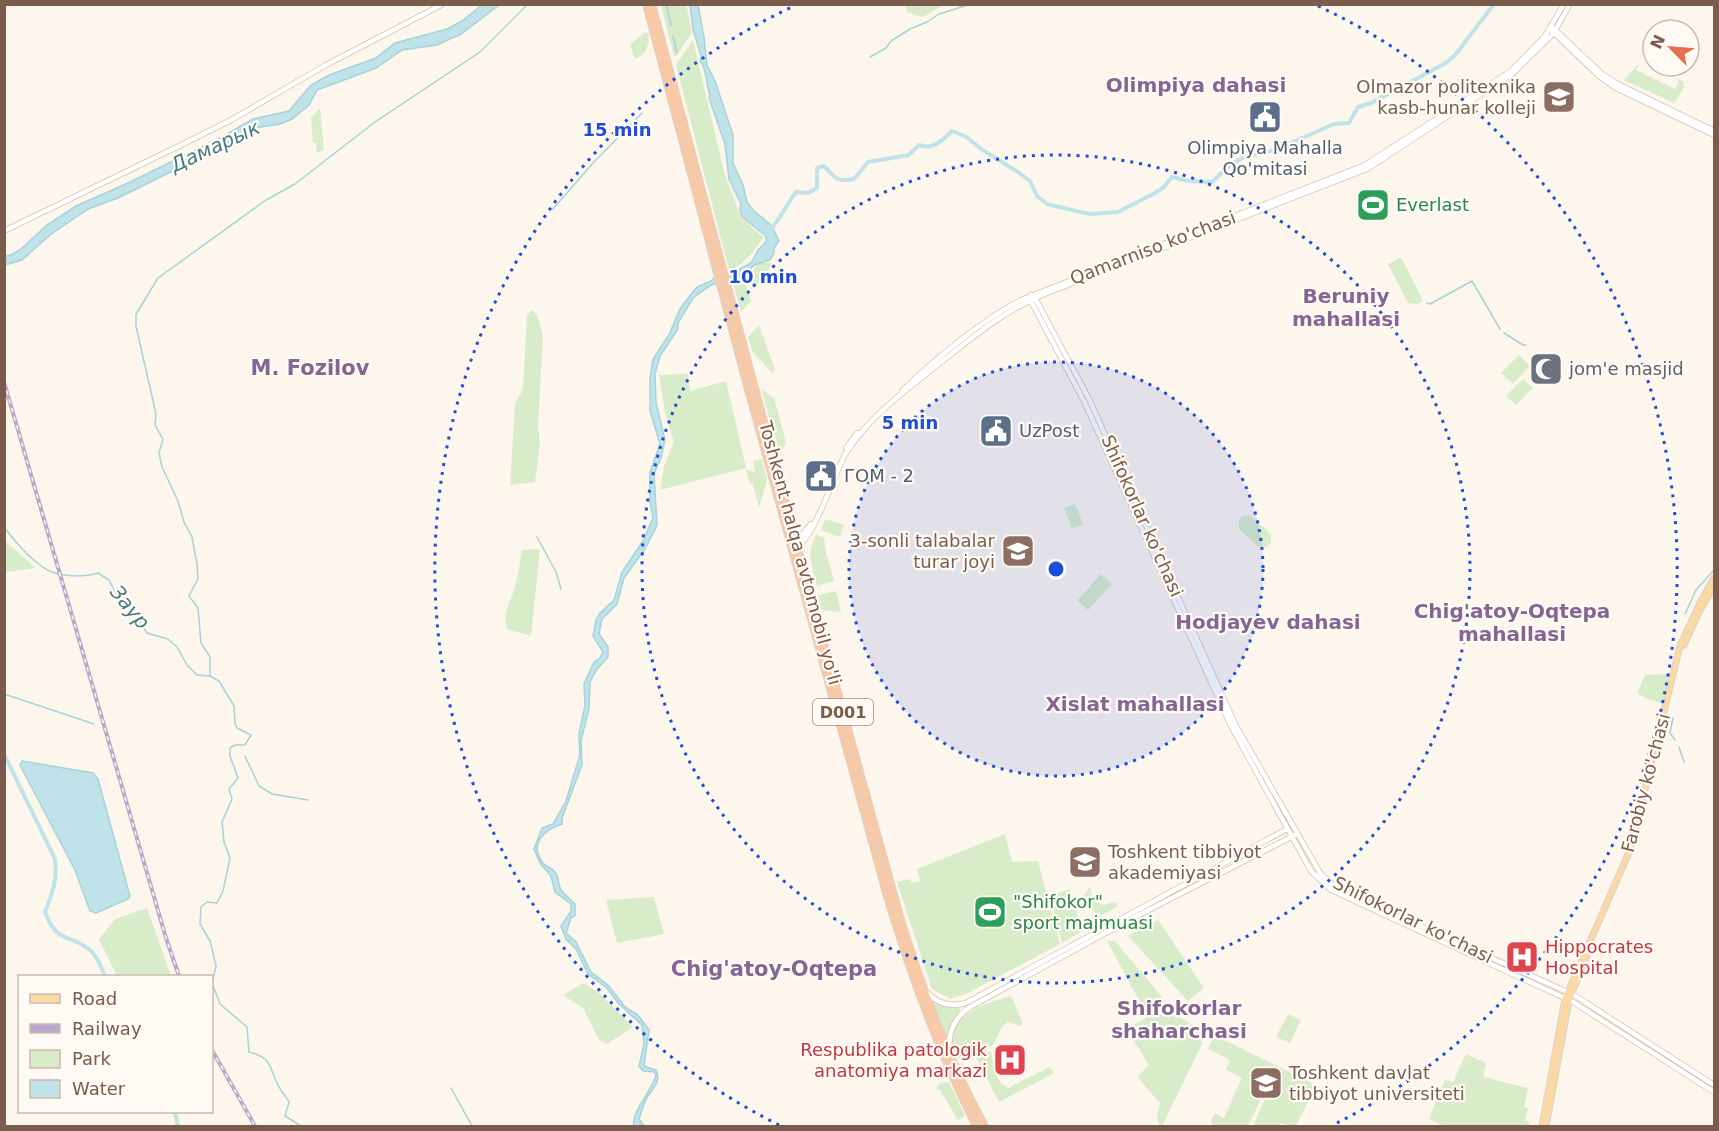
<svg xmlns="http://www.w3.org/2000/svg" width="1719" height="1131" viewBox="0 0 1719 1131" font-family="'DejaVu Sans',sans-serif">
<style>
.green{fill:#d8ecc9}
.water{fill:#bfe3e8;stroke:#a5d3da;stroke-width:1.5}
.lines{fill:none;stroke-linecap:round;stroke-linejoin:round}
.stream{stroke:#a5d3da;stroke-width:1.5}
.canal{stroke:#bfe3e8;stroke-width:4}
.secondary-casing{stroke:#d6c0b0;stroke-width:6}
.primary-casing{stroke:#dad1cd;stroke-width:7}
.trunk-casing{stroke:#dad1cd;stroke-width:8}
.secondary{stroke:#fff;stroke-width:4.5}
.primary{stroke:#fbd9a5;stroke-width:5}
.trunk{stroke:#f9c8a4;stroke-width:6}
.rail-casing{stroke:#b9a8c9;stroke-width:4}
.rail{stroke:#fffaf3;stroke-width:1.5;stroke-dasharray:4.5;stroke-linecap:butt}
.ring{fill:none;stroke:#1d4ed8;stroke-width:3;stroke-dasharray:3 6}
.labels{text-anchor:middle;stroke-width:4.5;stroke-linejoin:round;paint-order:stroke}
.shield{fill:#fffaf3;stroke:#a28b7f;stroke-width:1.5}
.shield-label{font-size:16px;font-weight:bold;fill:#7a5c4d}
.education-label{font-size:18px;fill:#785e54;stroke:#fffaf3;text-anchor:end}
.service-label{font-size:18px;fill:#4e5e75;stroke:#fffaf3;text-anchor:start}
.leisure-label{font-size:18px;fill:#27864d;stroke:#fffaf3;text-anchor:start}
.street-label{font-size:18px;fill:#7a5c4d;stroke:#fffaf3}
.worship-label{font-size:18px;fill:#5b616d;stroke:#fffaf3;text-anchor:start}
.health-label{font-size:18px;fill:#be3a42;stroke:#fffaf3;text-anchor:start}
.neighbourhood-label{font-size:20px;font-weight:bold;fill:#846695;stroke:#fffaf3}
.water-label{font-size:20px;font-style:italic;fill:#437c86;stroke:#fffaf3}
.quarter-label{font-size:21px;font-weight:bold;fill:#846695;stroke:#fffaf3}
.centre{fill:#1d4ed8;stroke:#fffaf3;stroke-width:3}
.ring-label{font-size:18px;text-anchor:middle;font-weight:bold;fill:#1d4ed8;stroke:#fffaf3;stroke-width:4.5;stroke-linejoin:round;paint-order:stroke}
</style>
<rect width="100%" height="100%" fill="#fdf6ec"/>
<path class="green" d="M661,5h25l1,3 5,25 -16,23h-2z
M905,5v-1l38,1 -21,12 -15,-5z
M644,33h5c-1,14 -1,20 -14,26l-5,-14z
M693,40l31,132 17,46 22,19c-4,10 -24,32 -34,33l-53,-205z
M1640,62l-4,8 39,19 4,-7 -4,-4 9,4 -1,3 2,1 -11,17 -50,-23z
M320,108l4,42 -7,3 -1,-10h-3l-2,-25z
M1401,257l22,44 -6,3 -9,-1 -20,-39z
M765,263h7l-8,17 -10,6 -5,-3 -2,-6 11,-13z
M745,283l6,18 -10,11 -8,-28z
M531,310l6,4 6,22 -5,90 2,16 -5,40 -25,3 5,-80 8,-16 4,-74z
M759,325l16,45 -3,3 -20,-22 -4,-14z
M1519,355l11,11 -17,18 -12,-11z
M688,374l2,17 36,-10 20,87 -86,22 4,-24 10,-24 -9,-30 -6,-37z
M1523,379l10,9 -17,17 -10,-9z
M761,389l13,9 12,45 -6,11z
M762,459l5,21 -8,28 -6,-24h-3l-4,-14 9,2 -2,-11z
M1075,504l8,20 -11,4 -8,-20z
M1249,515l22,19v9l-4,4h-8l-20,-18v-9l4,-4z
M825,519l19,6 -4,12 -19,-7z
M816,534l8,4 2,14 8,29 -17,5c-5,-21 -11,-32 -1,-52z
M4,540l3,3 29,25 -31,4z
M540,549l-9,87 -23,-7c-8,-15 5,-31 8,-46 3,-11 4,-22 6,-33z
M1101,574l11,10 -24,26 -11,-9z
M836,591l5,21 -20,-2 -3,-15z
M815,620l82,296 -2,1 -82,-296z
M1669,674l-6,30 -15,-5 -11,-6 8,-18z
M1005,834l7,28 26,-1 22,83 -94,50 -16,5 -18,-10 -35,-107 13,-3 2,4 8,-2 -3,-12z
M1090,886l3,14 10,5 12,-3 3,4 -16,9 -18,-8 -3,-7z
M1070,889l12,42 -20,12 -12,-48z
M654,897l10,37 -47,9 -11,-43z
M147,908l24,68h-54l-18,-37 16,-20z
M1158,920l46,68 -16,13 -60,-65z
M1107,941h8l62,74 23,15 2,14 -40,82h-2l-3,-8 3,-15 -23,-26 12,-12 -23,-36 22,-12z
M583,983l15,9 35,35 -26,17 -8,-4 -16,-32 -20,-13z
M1009,996l3,2 11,26 -3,2 -12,-4 -6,5 -9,18 -35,14 -8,-16 1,-7 6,-15 18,-13z
M931,1000l14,6 15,2v3l-9,13 -4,15z
M1288,1014l13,6 -11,23 -14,-6z
M1214,1035l102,50 -20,41h-7l-9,-3 -2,3h-25l24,-54 -2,-2 -27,56h-36l-1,-6 4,-7 9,5 18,-40 -16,-8 4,-10 -22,-11z
M991,1051c3,14 3,30 17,37l42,-21 4,6 -55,29 -23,-44z
M1466,1054l20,9 -3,14 45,11 -4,19 4,1 -3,13 5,1 -1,4h-85l-15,-7 16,-39 8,2z
M949,1082l16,34 -7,4 -18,-30 -4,-1 4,-6z"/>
<path class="water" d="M482,5h17l-38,29 -24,11 -35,5 -26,18 -59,22 -8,15 -17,14 -12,5 -26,4 -33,19 -103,51 -30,11 -38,26 -28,25 -17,5v-9l6,-1 10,-6 26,-24 29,-19 52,-23 92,-45 33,-19 36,-8 22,-26 18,-10 47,-17 19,-15 52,-14 15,-8z
M690,5h8l6,32 3,28 8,16 18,54v28l10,22 4,17 6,8 19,16 7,15 -5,7v5l-4,7 -16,5 -9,10 -34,10 -18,13 -15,25v6l-18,27 -5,18 1,29 9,37 -4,18 -7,16 3,51 -12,24 -21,29 -7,26 -15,15 -3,15 9,13v10l-11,12 -7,13 -1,27 -8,32 1,24 -20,53v6c-17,5 -34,20 -19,39 3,4 9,5 12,9 4,5 3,13 6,18 3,5 10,9 14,14v11l-4,3 -5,15 10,9 15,30 18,14 16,21 13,8 11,15 -5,36 12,4c5,12 -2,17 -8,26 -4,6 -7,16 -9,23l5,7h-10c-4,-13 19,-36 22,-51l-2,-3 -11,-1 -4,-5 5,-22 -2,-19 -23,-21 -13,-17 -18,-13 -12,-25 -10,-10 -5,-13 10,-15v-7l-16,-12 -4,-16 -11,-13 -6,-14 8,-21 11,-4 13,-23 14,-46 -1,-21 6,-29 -1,-21 10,-22 6,-4 3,-6 -10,-16 3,-16 4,-7 14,-13 8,-28 21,-31 10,-23 -3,-17v-29l10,-28 -10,-33v-33l3,-19 16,-24 11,-26 12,-16 5,-6 14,-6 5,-5 17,-3 18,-10 8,-14 7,-7v-6l-24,-19 -2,-7 1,-6 -12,-25 -4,-35 -16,-46 1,-3c-4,-11 -3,-26 -10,-34l1,-5 -8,-27z
M22,761l71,12 5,6 32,117 -2,3 -32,14 -6,-2 -15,-41 -55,-105z"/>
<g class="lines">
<path class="stream" d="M666,4l5,21
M673,36l4,17
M870,57l16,-9 5,-7 19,-12 17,-7 12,-8 32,-10
M553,209l40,-46 49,-50
M1427,303l3,1 42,-23 28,48
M1504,333l19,12h3
M4,527c10,14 32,39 48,45 13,5 33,5 46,1l11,7 6,12 13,10 19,31 21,6 9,8 10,18 10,10 13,1 9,5 15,25 1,17 2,5 14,7 -6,10h-10l-5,3v8l8,22 -9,11 3,10 -10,23 2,20 6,16 -7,33 -6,12 -10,-1 -6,5 -1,17 10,17 6,25 -4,17 8,21 27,23 2,25c20,5 20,11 27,29 3,8 9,14 13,21l-4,14 16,10
M537,537l19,35 5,17
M1685,614l11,-24 18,-20
M210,676v-19l-9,-14 -3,-35 -9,-12 9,-17 -1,-15 -5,-27 -8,-15 -6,-21 -16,-34 -3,-14 4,-14 -8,-14 1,-11 -20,-88v-12l22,-36 108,-78 29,-16 80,-62 105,-70 48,-48
M4,694l90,30
M1673,718l-3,15 5,7
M1679,747l5,15
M245,756l14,30 13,8 36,6
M451,1088l21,38"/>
<path class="canal" d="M770,230c11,-12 16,-25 26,-38l12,1 9,-5v-20l7,-2c12,12 11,16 30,13l14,-17 41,-7 10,-10c14,5 23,-4 33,-14l13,5 16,13 37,23 12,9 7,15 10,8 29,7 14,3 28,-2 37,-19 9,-6 8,-10 16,4 24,1 17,-16 15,-9 31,-7 59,-26 15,-1 9,-16 13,-4 75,-40 10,-9 38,-50
M4,754l51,105c3,20 -3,35 -10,53 12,33 25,21 46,39 7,6 10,17 14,25
M175,1112l3,14"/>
<g class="secondary-casing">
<path id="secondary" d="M1554,29l48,45 16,10 96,47
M1552,31l48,46 16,11 98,47
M4,231l173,-84 54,-27 95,-55 117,-61
M1031,295l-1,5 3,5 51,96 147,325 80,145 19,18 12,6 231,107 141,90
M1031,295l4,3 54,101 146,325 85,149 13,12 12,7 229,103 140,90
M902,391c32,-31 80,-71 119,-91l344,-135 146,-94 34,-35 19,-32
M846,448l11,-15
M796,542l15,-18
M792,549c21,-4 42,-76 54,-96 25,-39 63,-65 99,-94 34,-27 62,-50 102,-66l320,-124 145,-95 41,-40 17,-30
M925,990c11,13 24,18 41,13l321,-174
M949,1047c0,-17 7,-31 21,-40l163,-89 164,-84"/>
</g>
<g class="primary-casing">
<path id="primary" d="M1684,645l14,-31 16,-28
M1542,1126l23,-127 65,-149 50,-204 20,-43 14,-25
M1546,1126l23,-126 20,-49"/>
</g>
<g class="trunk-casing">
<path id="trunk" d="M646,4l97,367 143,522c24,81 52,158 90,233
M652,4l146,544 103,372c22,71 48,141 84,206"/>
</g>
<use href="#secondary" class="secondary"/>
<use href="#primary" class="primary"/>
<use href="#trunk" class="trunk"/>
<g class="rail-casing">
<path id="rail" d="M4,382l162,556 13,38
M212,1050l43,76"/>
</g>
<use href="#rail" class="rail"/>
</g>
<circle cx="1056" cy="569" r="207" fill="#1d4ed8" fill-opacity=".12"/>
<g class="ring">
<circle cx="1056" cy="569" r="207"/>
<circle cx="1056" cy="569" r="414"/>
<path d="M779 1125A621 621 0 0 1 794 6M1318 6A621 621 0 0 1 1333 1125"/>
</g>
<defs>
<g id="university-square" transform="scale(1.725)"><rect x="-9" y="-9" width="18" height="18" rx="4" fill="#8d6e63" stroke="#fffaf3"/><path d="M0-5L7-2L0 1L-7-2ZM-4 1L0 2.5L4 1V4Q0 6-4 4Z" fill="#fff"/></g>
<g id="civic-square" transform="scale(1.725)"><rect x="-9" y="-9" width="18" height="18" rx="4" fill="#5c6f8a" stroke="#fffaf3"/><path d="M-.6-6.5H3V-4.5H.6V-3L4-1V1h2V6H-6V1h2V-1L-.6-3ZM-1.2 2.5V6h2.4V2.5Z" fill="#fff"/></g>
<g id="stadium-square" transform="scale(1.725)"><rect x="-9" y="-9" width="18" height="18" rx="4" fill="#2e9e5b" stroke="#fffaf3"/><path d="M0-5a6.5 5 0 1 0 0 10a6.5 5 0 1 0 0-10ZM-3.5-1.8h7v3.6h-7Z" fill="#fff"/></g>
<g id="mosque-square" transform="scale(1.725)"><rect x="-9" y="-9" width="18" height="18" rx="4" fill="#6b7280" stroke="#fffaf3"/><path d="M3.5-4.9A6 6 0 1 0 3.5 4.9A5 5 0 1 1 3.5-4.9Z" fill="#fff"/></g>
<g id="hospital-square" transform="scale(1.725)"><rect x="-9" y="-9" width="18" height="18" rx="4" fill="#e0444e" stroke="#fffaf3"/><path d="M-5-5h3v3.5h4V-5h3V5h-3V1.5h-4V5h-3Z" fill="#fff"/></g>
</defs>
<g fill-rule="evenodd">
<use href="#university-square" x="1559" y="97"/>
<use href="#civic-square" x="1265" y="117"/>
<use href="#stadium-square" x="1373" y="205"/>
<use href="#mosque-square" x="1546" y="369"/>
<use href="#civic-square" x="996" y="431"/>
<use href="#civic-square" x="821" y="476"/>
<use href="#university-square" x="1018" y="551"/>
<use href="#university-square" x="1085" y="862"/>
<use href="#stadium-square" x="990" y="912"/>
<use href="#hospital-square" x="1522" y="957"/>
<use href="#hospital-square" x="1010" y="1060"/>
<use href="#university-square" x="1266" y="1083"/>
</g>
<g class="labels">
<rect class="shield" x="813" y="699" width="60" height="26" rx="4.5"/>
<g class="shield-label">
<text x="843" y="718">D001</text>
</g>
<g class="education-label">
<text x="1536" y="93">Оlmazor politexnika<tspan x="1536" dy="21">kasb-hunar kolleji</tspan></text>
<text x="995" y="547">3-sonli talabalar<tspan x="995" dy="21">turar joyi</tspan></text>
<text x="1108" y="858" text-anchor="start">Toshkent tibbiyot<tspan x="1108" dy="21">akademiyasi</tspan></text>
<text x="1289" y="1079" text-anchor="start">Toshkent davlat<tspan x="1289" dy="21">tibbiyot universiteti</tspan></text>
</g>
<g class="service-label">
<text x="1265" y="154" text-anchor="middle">Olimpiya Mahalla<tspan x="1265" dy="21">Qo'mitasi</tspan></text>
<text x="1019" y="437">UzPost</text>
<text x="844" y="482">ГОМ - 2</text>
</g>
<g class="leisure-label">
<text x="1396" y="211">Everlast</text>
<text x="1013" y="908">"Shifokor"<tspan x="1013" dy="21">sport majmuasi</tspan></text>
</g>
<g class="street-label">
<text transform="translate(1153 248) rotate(-21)" y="6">Qamarniso ko'chasi</text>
<text transform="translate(1142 516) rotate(66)" y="6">Shifokorlar ko'chasi</text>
<text transform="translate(800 553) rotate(75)" y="6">Toshkent halqa avtomobil yo'li</text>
<text transform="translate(1646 783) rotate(-75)" y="6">Farobiy ko'chasi</text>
<text transform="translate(1413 920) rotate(26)" y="6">Shifokorlar ko'chasi</text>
</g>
<g class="worship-label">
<text x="1569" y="375">jom'e masjid</text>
</g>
<g class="health-label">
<text x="1545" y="953">Hippocrates<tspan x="1545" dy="21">Hospital</tspan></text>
<text x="987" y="1056" text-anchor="end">Respublika patologik<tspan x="987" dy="21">anatomiya markazi</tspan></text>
</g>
<g class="neighbourhood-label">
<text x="1196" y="92">Olimpiya dahasi</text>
<text x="1346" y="303">Beruniy<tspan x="1346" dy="23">mahallasi</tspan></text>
<text x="1512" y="618">Chig'atoy-Oqtepa<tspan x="1512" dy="23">mahallasi</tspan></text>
<text x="1268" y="629">Hodjayev dahasi</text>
<text x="1135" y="711">Xislat mahallasi</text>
<text x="1179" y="1015">Shifokorlar<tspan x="1179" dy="23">shaharchasi</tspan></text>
</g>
<g class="water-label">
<text transform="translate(215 146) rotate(-25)" y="7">Дамарык</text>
<text transform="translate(130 607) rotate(51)" y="7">Заур</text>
</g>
<g class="quarter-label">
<text x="310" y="375">M. Fozilov</text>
<text x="774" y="976">Chig'atoy-Oqtepa</text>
</g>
</g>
<circle cx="1056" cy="569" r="9" class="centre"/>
<g class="ring-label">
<text x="617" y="136">15 min</text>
<text x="763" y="283">10 min</text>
<text x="910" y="429">5 min</text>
</g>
<rect width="1719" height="1131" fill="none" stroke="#7a5c4d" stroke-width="12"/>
<rect x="18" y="975" width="195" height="138" fill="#fffaf3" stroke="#cabbb1" stroke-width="1.5"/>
<rect x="30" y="994" width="30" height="9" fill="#fbd9a5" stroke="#cabbb1" stroke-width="1.5"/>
<text x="72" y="1005" font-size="18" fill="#7a5c4d">Road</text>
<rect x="30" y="1024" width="30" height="9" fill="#b9a8c9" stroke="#cabbb1" stroke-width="1.5"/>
<text x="72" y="1035" font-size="18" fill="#7a5c4d">Railway</text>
<rect x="30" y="1050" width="30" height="18" fill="#d8ecc9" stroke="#cabbb1" stroke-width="1.5"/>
<text x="72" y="1065" font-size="18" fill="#7a5c4d">Park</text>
<rect x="30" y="1080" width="30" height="18" fill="#bfe3e8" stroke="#cabbb1" stroke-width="1.5"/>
<text x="72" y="1095" font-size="18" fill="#7a5c4d">Water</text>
<g transform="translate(1671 48) rotate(295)"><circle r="28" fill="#fffaf3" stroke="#cabbb1" stroke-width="1.5"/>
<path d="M0-4.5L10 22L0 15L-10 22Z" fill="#e76f51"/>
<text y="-9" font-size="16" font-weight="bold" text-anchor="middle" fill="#7a5c4d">N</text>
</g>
</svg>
